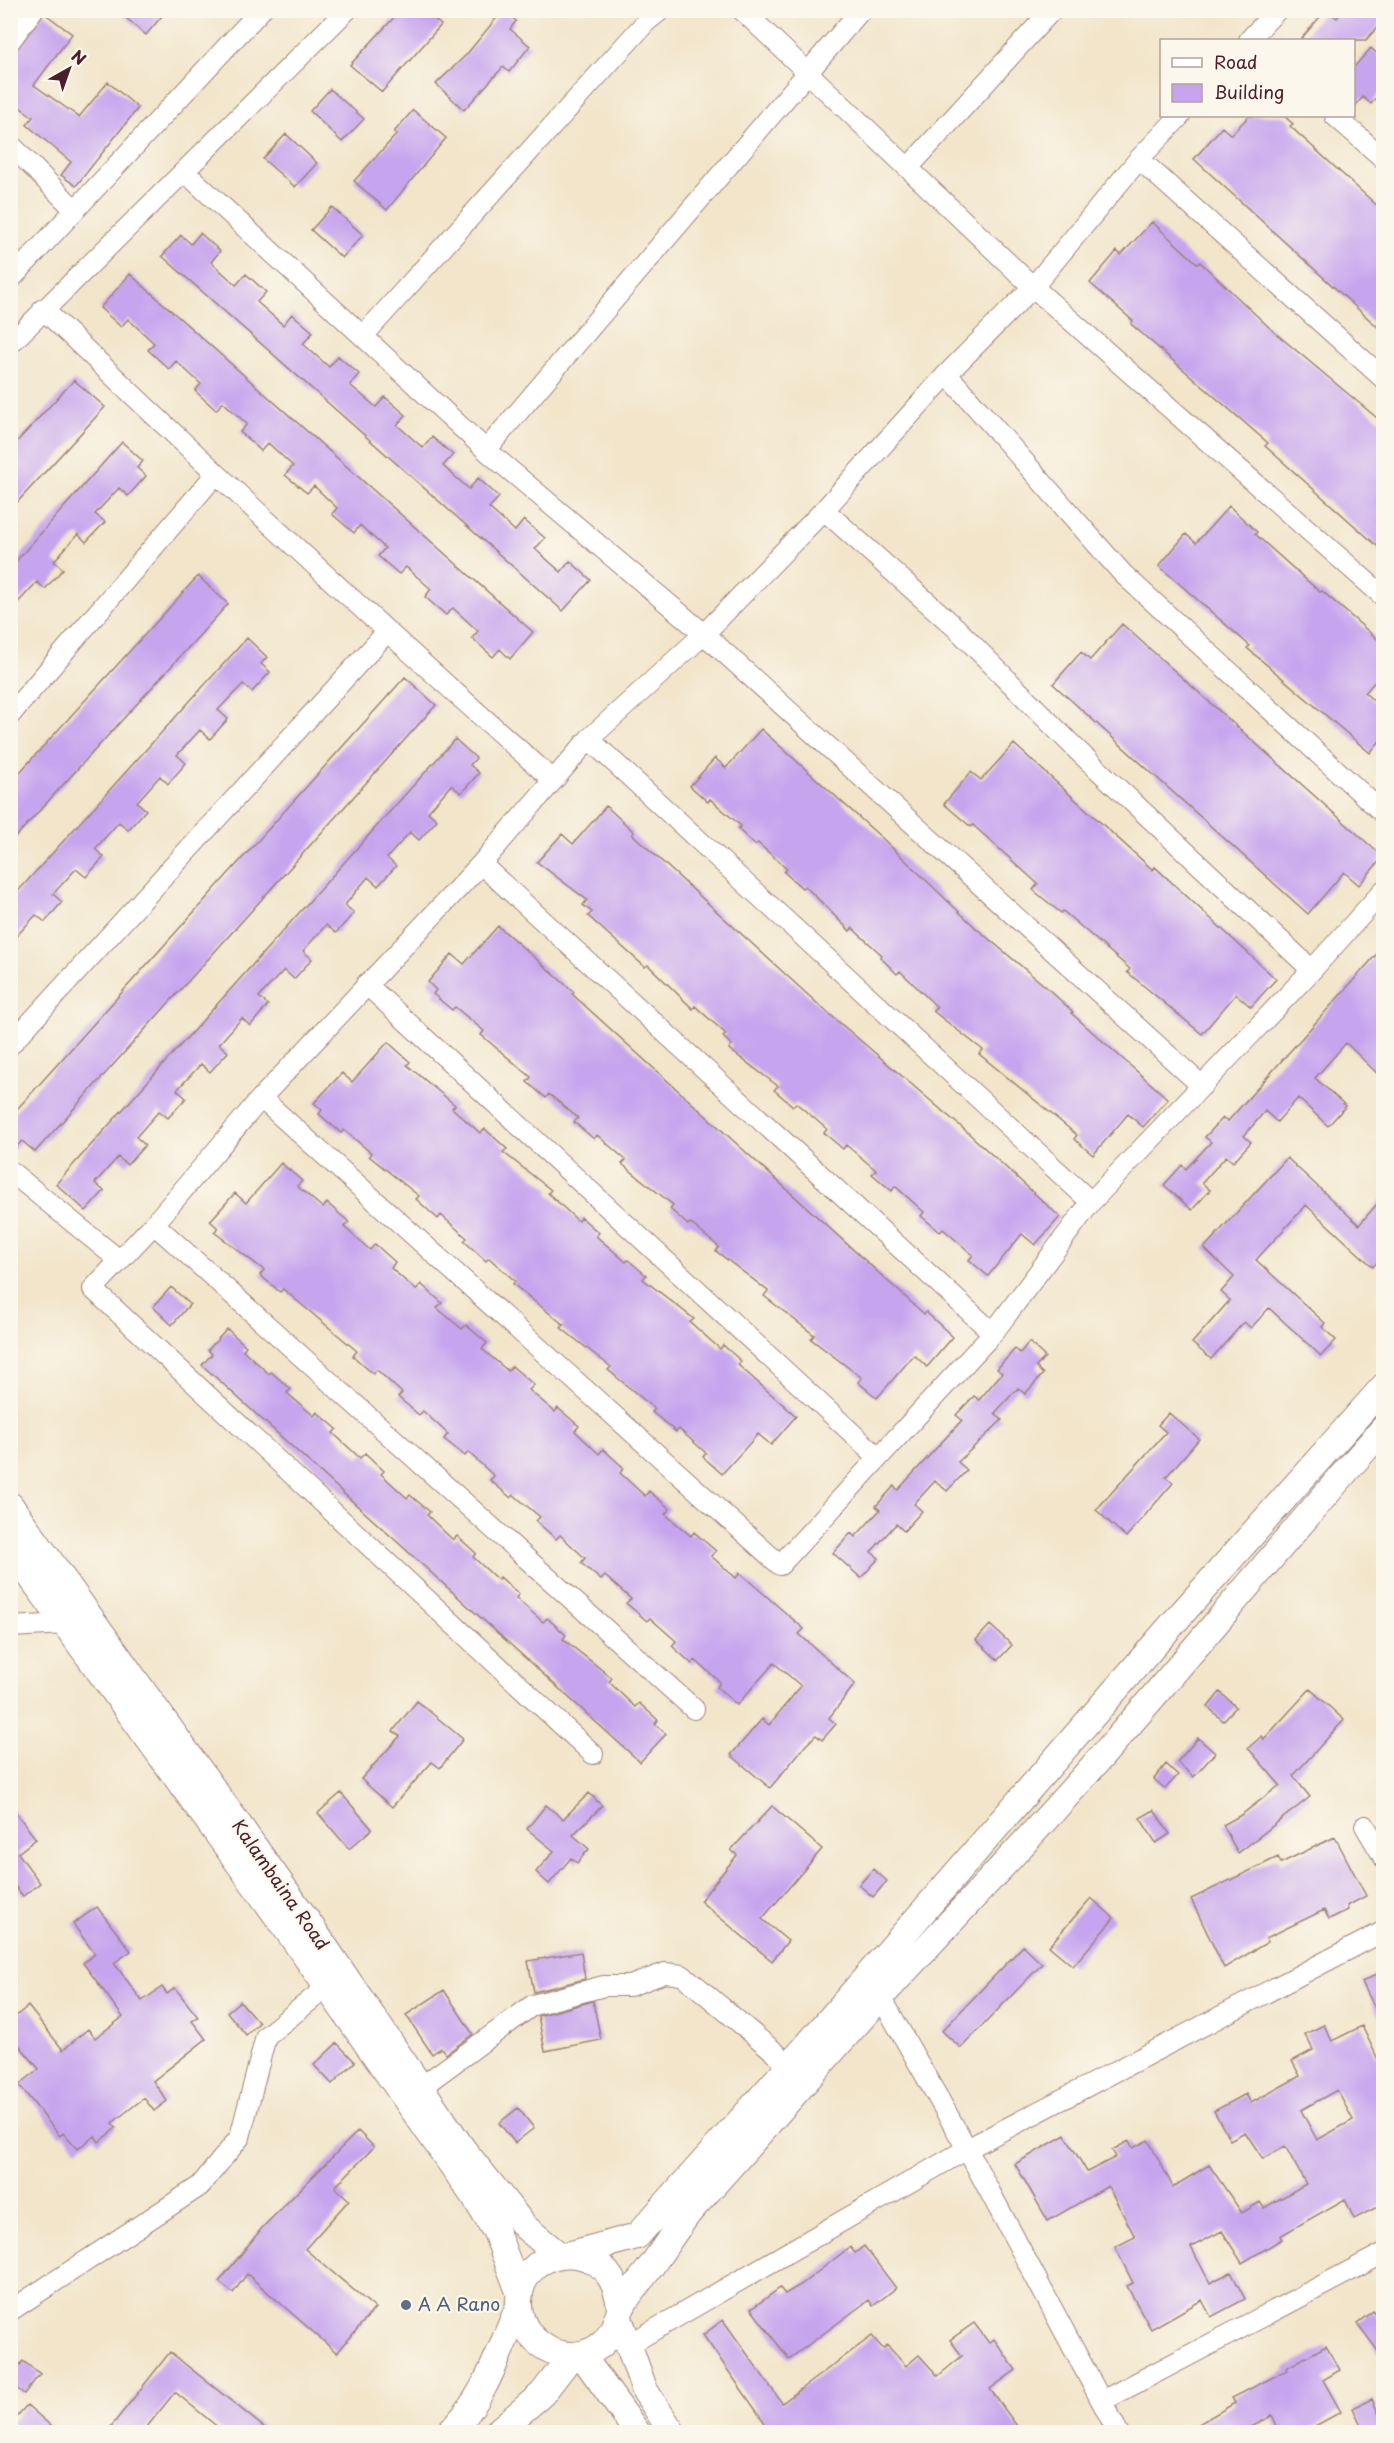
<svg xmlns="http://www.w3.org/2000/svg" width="1394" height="2443" viewBox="0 0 1394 2443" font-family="'Playpen Sans',sans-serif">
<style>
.building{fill:#c6a4ee;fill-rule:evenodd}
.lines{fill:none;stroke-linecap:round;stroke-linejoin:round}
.minor-casing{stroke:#9e827a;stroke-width:22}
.major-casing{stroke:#9e827a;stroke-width:28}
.minor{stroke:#fff;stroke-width:20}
.major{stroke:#fff;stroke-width:26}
.service-dot{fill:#5c6f8a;stroke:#fbf7ec;stroke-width:2}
.labels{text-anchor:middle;stroke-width:4.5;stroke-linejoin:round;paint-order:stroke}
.street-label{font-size:18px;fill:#4a1f2b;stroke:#fbf7ec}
.service-label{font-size:18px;fill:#4e5e75;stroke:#fbf7ec;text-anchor:start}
</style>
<rect width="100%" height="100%" fill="#fbf7ec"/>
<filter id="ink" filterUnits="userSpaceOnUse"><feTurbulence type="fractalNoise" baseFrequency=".0167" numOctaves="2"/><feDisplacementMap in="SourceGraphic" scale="12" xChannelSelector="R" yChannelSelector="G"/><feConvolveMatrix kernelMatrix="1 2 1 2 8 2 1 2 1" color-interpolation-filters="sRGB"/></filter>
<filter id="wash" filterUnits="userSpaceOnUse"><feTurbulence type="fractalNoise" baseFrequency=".008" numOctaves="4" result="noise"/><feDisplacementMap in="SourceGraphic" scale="24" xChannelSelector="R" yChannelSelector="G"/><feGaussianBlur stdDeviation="1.35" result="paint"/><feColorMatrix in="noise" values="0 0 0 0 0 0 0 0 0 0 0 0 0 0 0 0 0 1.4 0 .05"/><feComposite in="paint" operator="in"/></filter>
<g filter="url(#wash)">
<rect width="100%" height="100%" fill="#f2e5ca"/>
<g id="blocks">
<path class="building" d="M117,10h50l-21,25z
M401,10h23l17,15 -59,67 -32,-27z
M503,10l13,11 -6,8 20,17 -21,26 -6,-5 -39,43 -28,-26 30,-29z
M1326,10l11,8 7,-8h39v11l-17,19h-66z
M44,13l28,21 -38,51 45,32 29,-35 30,26 -62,78 -15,-11 10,-13 -44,-37 6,-8 -23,-17v-42z
M1371,48l12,11v30l-12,15 -8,-7 -10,11v-40z
M330,89l34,30 -22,23 -32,-31z
M413,110l33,28 -59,72 -33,-29 43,-47 -3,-2z
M1249,116h35l9,8 -3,2 93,85v121l-189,-173 28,-32 9,8z
M286,134l31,29 -22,24 -32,-28z
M332,207l31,28 -21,23 -31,-28z
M1152,222l46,42 2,-2 73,69 110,92v128l-118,-105 3,-3 -137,-119 2,-3 -43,-38 27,-32 4,4z
M200,233l20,18 -9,11 25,23 10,-11 20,18 -9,10 26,23 9,-11 21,18 -10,12 26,23 9,-11 21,18 -9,11 26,22 9,-10 21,18 -9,10 26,23 9,-11 21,18 -10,11 26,23 9,-11 21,19 -10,11 26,23 9,-11 21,18 -10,11 26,23 9,-11 21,19 -28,31 -401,-355 19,-21 10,9z
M130,274l403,358 -23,27 -10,-10 -7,8 -21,-19 6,-7 -25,-23 -7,7 -21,-18 6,-8 -25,-22 -7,7 -21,-18 7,-8 -25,-23 -6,8 -22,-19 5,-6 -23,-22 -7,7 -22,-18 8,-9 -25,-23 -7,8 -21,-19 7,-8 -24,-22 -7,8 -21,-19 6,-7 -25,-23 -7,8 -21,-19 6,-7 -26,-24 -7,8 -21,-19z
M74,380l31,27 -95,103v-61z
M122,442l21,19 -6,7 9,8 -18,20 -9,-8 -24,26 10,8 -19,20 -8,-8 -24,27 9,8 -18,20 -8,-7 -27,29v-43z
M1229,506l28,26 -2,2 65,58 2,-1 61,53v28l-18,21 18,16v28l-13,16 -123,-105 3,-2 -91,-80 27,-32 10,9z
M198,576l30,28 -218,239v-60z
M1122,624l261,233 -24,28 -15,-13 -36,42 -255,-230 28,-32 9,8z
M247,638l20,19 -6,7 9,8 -18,20 -9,-8 -25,26 10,9 -18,20 -10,-9 -23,25 9,8 -18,21 -8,-8 -23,26 9,8 -18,20 -9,-8 -24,27 9,8 -18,20 -10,-8 -23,25 9,8 -17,20 -9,-7 -26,28v-43z
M405,677l31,28 -401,447 -13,-11 -12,12v-36z
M761,729l122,110 94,90 68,57 28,26 -2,1 97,86 -25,28 -15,-13 -35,41 -19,-16 3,-4 -98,-81 4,-4 -50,-39 4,-4 -37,-36 -3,3 -17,-17 2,-2 -30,-27 -2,3 -45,-45 -3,2 -18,-16 3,-3 -29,-26 -3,2 -17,-16 3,-3 -31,-27 -2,3 -18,-16 25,-28 11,10z
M455,739l21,19 -6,7 9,8 -18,20 -10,-8 -23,27 9,8 -18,20 -9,-8 -23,26 9,8 -18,20 -10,-9 -23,28 9,8 -18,20 -10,-8 -23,26 9,8 -18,20 -10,-9 -25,27 9,8 -18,21 -8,-8 -23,26 9,8 -18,20 -9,-8 -24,26 9,8 -18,20 -9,-7 -23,26 9,8 -18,20 -9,-8 -23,26 9,8 -18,20 -30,-27z
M1014,744l139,126 2,-3 121,112 -25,28 -15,-13 -34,40 -75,-62 3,-3 -67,-58 -2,2 -28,-23 5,-6 -65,-59 -2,2 -27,-23 27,-32 10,8z
M606,806l28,26 -2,2 187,171 147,126 94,86 -25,28 -13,-11 -34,42 -19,-16 4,-5 -30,-26 -3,3 -19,-16 3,-4 -29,-26 -3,5 -20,-17 4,-4 -30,-25 -3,4 -19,-16 3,-4 -31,-26 -3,3 -19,-16 4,-4 -49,-37 3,-4 -9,-8 3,-3 -31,-28 -2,3 -45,-44 -3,2 -57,-51 4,-4 -9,-7 4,-5 -50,-38 25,-28 11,10z
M498,926l76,66 -2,2 352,320 2,-2 27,25 -26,30 -13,-12 -37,43 -19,-16 4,-4 -51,-39 3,-4 -50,-39 4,-5 -52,-40 3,-4 -29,-24 -2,2 -18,-16 3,-4 -51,-41 4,-4 -29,-25 -3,4 -20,-17 4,-4 -29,-24 -3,4 -19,-16 4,-5 -50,-42 3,-4 -29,-24 -3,3 -19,-16 3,-4 -8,-8 24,-28 12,10z
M1383,947v132l-37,-36 -31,35 31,28 -18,20 -30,-28 -21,24 -12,-11 -21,25 7,6 -18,20 -7,-6 -24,27 8,7 -18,20 -28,-25 18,-20 4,4 25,-27 -6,-5 18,-19 5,3z
M388,1042l22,20 -3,3 48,40 -3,3 28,25 5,-4 22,20 -4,3 48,38 -3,3 30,28 3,-4 18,16 -3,3 30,26 2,-2 18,15 -3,4 51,40 -4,3 30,27 3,-4 18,16 -3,4 58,51 -25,29 -13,-11 -36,40 -19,-17 3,-4 -27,-24 -3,3 -24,-20 3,-3 -47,-39 3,-3 -50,-39 3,-3 -51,-41 2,-3 -26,-23 -3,3 -22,-20 3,-3 -26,-23 -3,4 -22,-20 3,-3 -50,-40 2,-3 -27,-23 -3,3 -22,-19 3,-4 -8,-7 28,-30 10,9z
M1287,1158l72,67 24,-28v58l-10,12 -67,-62 -50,55 69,63 -3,4 14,13 -15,16 -52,-48 -18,20 -7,-6 -33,37 -19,-16 38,-43 -9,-8 13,-15 -30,-29z
M281,1163l21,18 -5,5 26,22 4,-5 22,19 -5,5 26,23 5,-6 20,18 -4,6 25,22 5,-6 21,19 -5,5 25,21 4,-4 21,18 -5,6 26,22 4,-5 22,19 -5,5 26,22 3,-4 21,18 -4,5 24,23 4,-5 21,19 -4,5 25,23 4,-5 21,18 -5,5 26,22 3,-4 22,19 -5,5 25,22 4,-5 64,56 -5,5 56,50 -26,34 7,6 -14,16 -6,-5 -11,11 -35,42 -39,-33 31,-36 7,6 32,-39 -27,-23 -37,42 -20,-18 3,-5 -25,-22 -3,4 -20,-18 4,-5 -26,-23 -3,3 -21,-18 5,-4 -26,-23 -4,4 -20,-17 4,-5 -25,-23 -4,4 -20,-18 4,-4 -26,-22 -3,3 -21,-18 4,-4 -26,-24 -3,4 -21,-17 4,-5 -25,-23 -4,4 -21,-18 4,-4 -25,-23 -4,4 -20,-18 4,-5 -74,-62 -3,3 -20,-17 4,-5 -50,-38 4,-4 -8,-7 25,-28 11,10z
M171,1287l19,17 -18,21 -19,-18z
M227,1329l19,17 -3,4 26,24 2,-2 20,17 -4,4 27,23 3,-4 20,17 -4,4 27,25 5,-5 19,18 -3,3 26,24 3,-3 20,17 -3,3 26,25 4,-4 19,17 -3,4 25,23 2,-3 19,17 -3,4 27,24 4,-4 19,17 -3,4 49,39 -3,4 26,25 4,-4 19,17 -3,4 11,10 -26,28 -438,-397 10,-11 -4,-4z
M1029,1342l16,15 -9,10 7,7 -18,20 -7,-6 -23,25 7,7 -44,42 9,8 -20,21 -12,-10 -21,23 8,7 -18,20 -8,-7 -25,28 8,6 -18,20 -28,-25 18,-20 4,4 25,-27 -4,-4 18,-20 4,4 64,-70 -6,-5 18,-19 5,4 23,-27 -5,-4 18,-20 5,4z
M1169,1413l30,26 -33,38 7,6 -47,54 -30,-27 70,-78 -8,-7z
M990,1625l22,20 -14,15 -22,-20z
M1310,1689l34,31 -51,56 17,21 -72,56 -15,-28 18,-10 39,-30 -32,-37 14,-12 2,3z
M1220,1692l16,15 -13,14 -15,-14z
M417,1701l46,38 -23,29 -8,-6 -40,45 -31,-28 39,-43 -7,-5z
M1198,1738l17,15 -21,24 -17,-15z
M1166,1764l12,11 -13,14 -11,-10z
M341,1793l31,36 -23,20 -31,-36z
M589,1793l13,13 -29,29 16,14 -12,14 -6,-5 -22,26 -13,-12 18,-21 -27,-22 19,-24 17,14z
M10,1805l26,34 -18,14 22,30 -17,13 -13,-16z
M772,1806l50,43 -60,70 26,22 -16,20 -72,-60 37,-46 -6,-5z
M1154,1810l16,24 -14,9 -16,-25z
M1335,1837l31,59 -19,10 1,4 -19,9 -5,-9 -58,28 2,4 -44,26 -33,-69 87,-42 3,6z
M873,1869l14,12 -14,16 -14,-12z
M1091,1898l23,20 -41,48 -24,-20z
M97,1907l34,44 -17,12 28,38 20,-14 5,7 8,-6 23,29 -6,4 14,18 -53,42 14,20 -13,10 -10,-13 -32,25 4,5 -17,14 -4,-6 -18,13 -14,-16 -3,3 -41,-51 20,-16 -29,-35v-13l18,-15 35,44 25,-21 7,9 28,-21 -40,-54 12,-9 -22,-30z
M1023,1946l19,18 -81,84 -19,-17z
M581,1952l4,27 -51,13 -6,-31z
M1383,1971v53l-21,-42z
M444,1990l29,44 -27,20 -5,-6 -9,6 -26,-39z
M240,2001l19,22 -13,12 -19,-23z
M593,2001l8,39 -56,11 -7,-35z
M1324,2025l8,16 30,-15 21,44v134l-29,15 -9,-20 -65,37 2,3 -40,24 -20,-32 -31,16 19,36 21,-11 14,27 -34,18 -9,-17 -51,29 -24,-43 6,-3 -18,-36 20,-10 -27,-51 -60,35 -33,-57 50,-29 22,37 29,-15 -4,-7 17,-9 4,7 15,-8 25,47 36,-22 33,48 18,-11 4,6 42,-24 -21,-38 -22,13 -18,-27 -15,8 -16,-29 32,-17 5,9 49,-27 -8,-15 21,-11 -8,-16zM1337,2090l16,30 -36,20 -16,-30z
M337,2043l18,19 -23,22 -18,-19z
M518,2108l16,20 -19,15 -16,-20z
M358,2131l16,16 -39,40 14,13 -44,49 70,59 -38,45 -90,-79 -14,19 -14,-11 43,-54z
M864,2246l32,42 -23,18 -4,-6 -80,59 -38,-50 29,-21 5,6 17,-10 48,-37 5,6z
M1373,2311l10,13v34l-26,-35z
M723,2320l59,83 90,-67 11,13 4,-4 19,21 13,-11 19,21 24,-20 -12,-16 24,-17 15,20 5,-4 22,31 -26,19 32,44h-250l-69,-98z
M1326,2346l14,24 -17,10 18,32 -39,21h-22l-8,-17 -32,17h-57l52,-30 -3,-5 55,-28 -1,-2z
M170,2352l101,81h-46l-50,-41 -33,41h-36z
M23,2361l17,13 -16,20 -14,-11v-6z
M1372,2399l11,24v10h-18l-12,-25z
M27,2405l32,28h-49v-9z"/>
</g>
</g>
<g filter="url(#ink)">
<use href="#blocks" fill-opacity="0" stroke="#9e827a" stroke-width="1.5"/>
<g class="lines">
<g class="minor-casing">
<path id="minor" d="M742,10l291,277 351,310
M1249,40l28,-30
M10,41l23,-31
M1335,116l49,43
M10,144l64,65
M1139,159l245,220
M908,168l144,-158
M185,172l301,278 218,184 498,452
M10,280l251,-270
M43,309c167,161 337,318 510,471
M363,336l283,-314 15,-12
M10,344l337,-334
M947,374l176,200 261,240
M486,450l375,-440
M824,510l132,118 122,123 234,219
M10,715l205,-240
M589,739l502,463
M481,864l512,469
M366,984l512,473
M10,1045l376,-412
M261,1098l519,467 213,-232 98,-131 221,-232 72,-80
M10,1171l109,89
M154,1224l540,485
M10,1627l56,-3
M593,1754l-500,-465 61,-65 107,-126 220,-234 108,-125 115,-105 120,-124 123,-136 86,-87 106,-128 41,-43
M1365,1826l19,32
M881,1997l86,152 151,283
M421,2087l112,-82 71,-19h26l35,-13 17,2 13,10 95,80
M10,2311l190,-125 40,-49 26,-101 61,-49
M628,2345l339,-196 417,-218
M1102,2401l282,-148"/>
</g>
<g class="major-casing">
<path id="major" d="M10,1505l296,414 156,229 63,79 34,28
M10,1548l280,386 185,264 21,34 24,62
M571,2254l66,-18 153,-171 386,-445 208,-234
M620,2309c-6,-78 -104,-66 -101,-3 2,36 43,61 76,43 18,-10 19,-26 27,-42 7,-15 21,-29 30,-42 13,-18 25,-38 39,-55 64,-70 125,-142 189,-212 74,-81 150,-159 222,-242 95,-109 186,-220 282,-328
M619,2318l26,73 27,41
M581,2354l56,78
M449,2432c36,-31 51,-84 70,-126
M497,2432l45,-38 30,-39"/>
</g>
<use href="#minor" class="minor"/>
<use href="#major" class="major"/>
</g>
</g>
<circle class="service-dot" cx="406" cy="2305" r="6"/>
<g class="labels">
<g class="street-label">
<text transform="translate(280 1885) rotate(55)" y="6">Kalambaina Road</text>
</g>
<g class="service-label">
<text x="418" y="2311">A A Rano</text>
</g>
</g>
<rect width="1394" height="2443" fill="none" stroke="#fbf7ec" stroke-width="36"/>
<rect x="1160" y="39" width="195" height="78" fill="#fbf7ec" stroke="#b4a19f" stroke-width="1.5"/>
<rect x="1172" y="58" width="30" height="9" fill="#ffffff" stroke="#b4a19f" stroke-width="1.5"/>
<text x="1214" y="69" font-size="18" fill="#4a1f2b">Road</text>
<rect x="1172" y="84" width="30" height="18" fill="#c6a4ee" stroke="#b4a19f" stroke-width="1.5"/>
<text x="1214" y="99" font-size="18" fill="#4a1f2b">Building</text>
<g transform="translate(69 69) rotate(40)" stroke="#fbf7ec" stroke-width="4.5" paint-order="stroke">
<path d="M0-4.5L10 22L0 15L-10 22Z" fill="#4a1f2b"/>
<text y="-9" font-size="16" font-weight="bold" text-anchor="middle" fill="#4a1f2b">N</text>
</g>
</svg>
